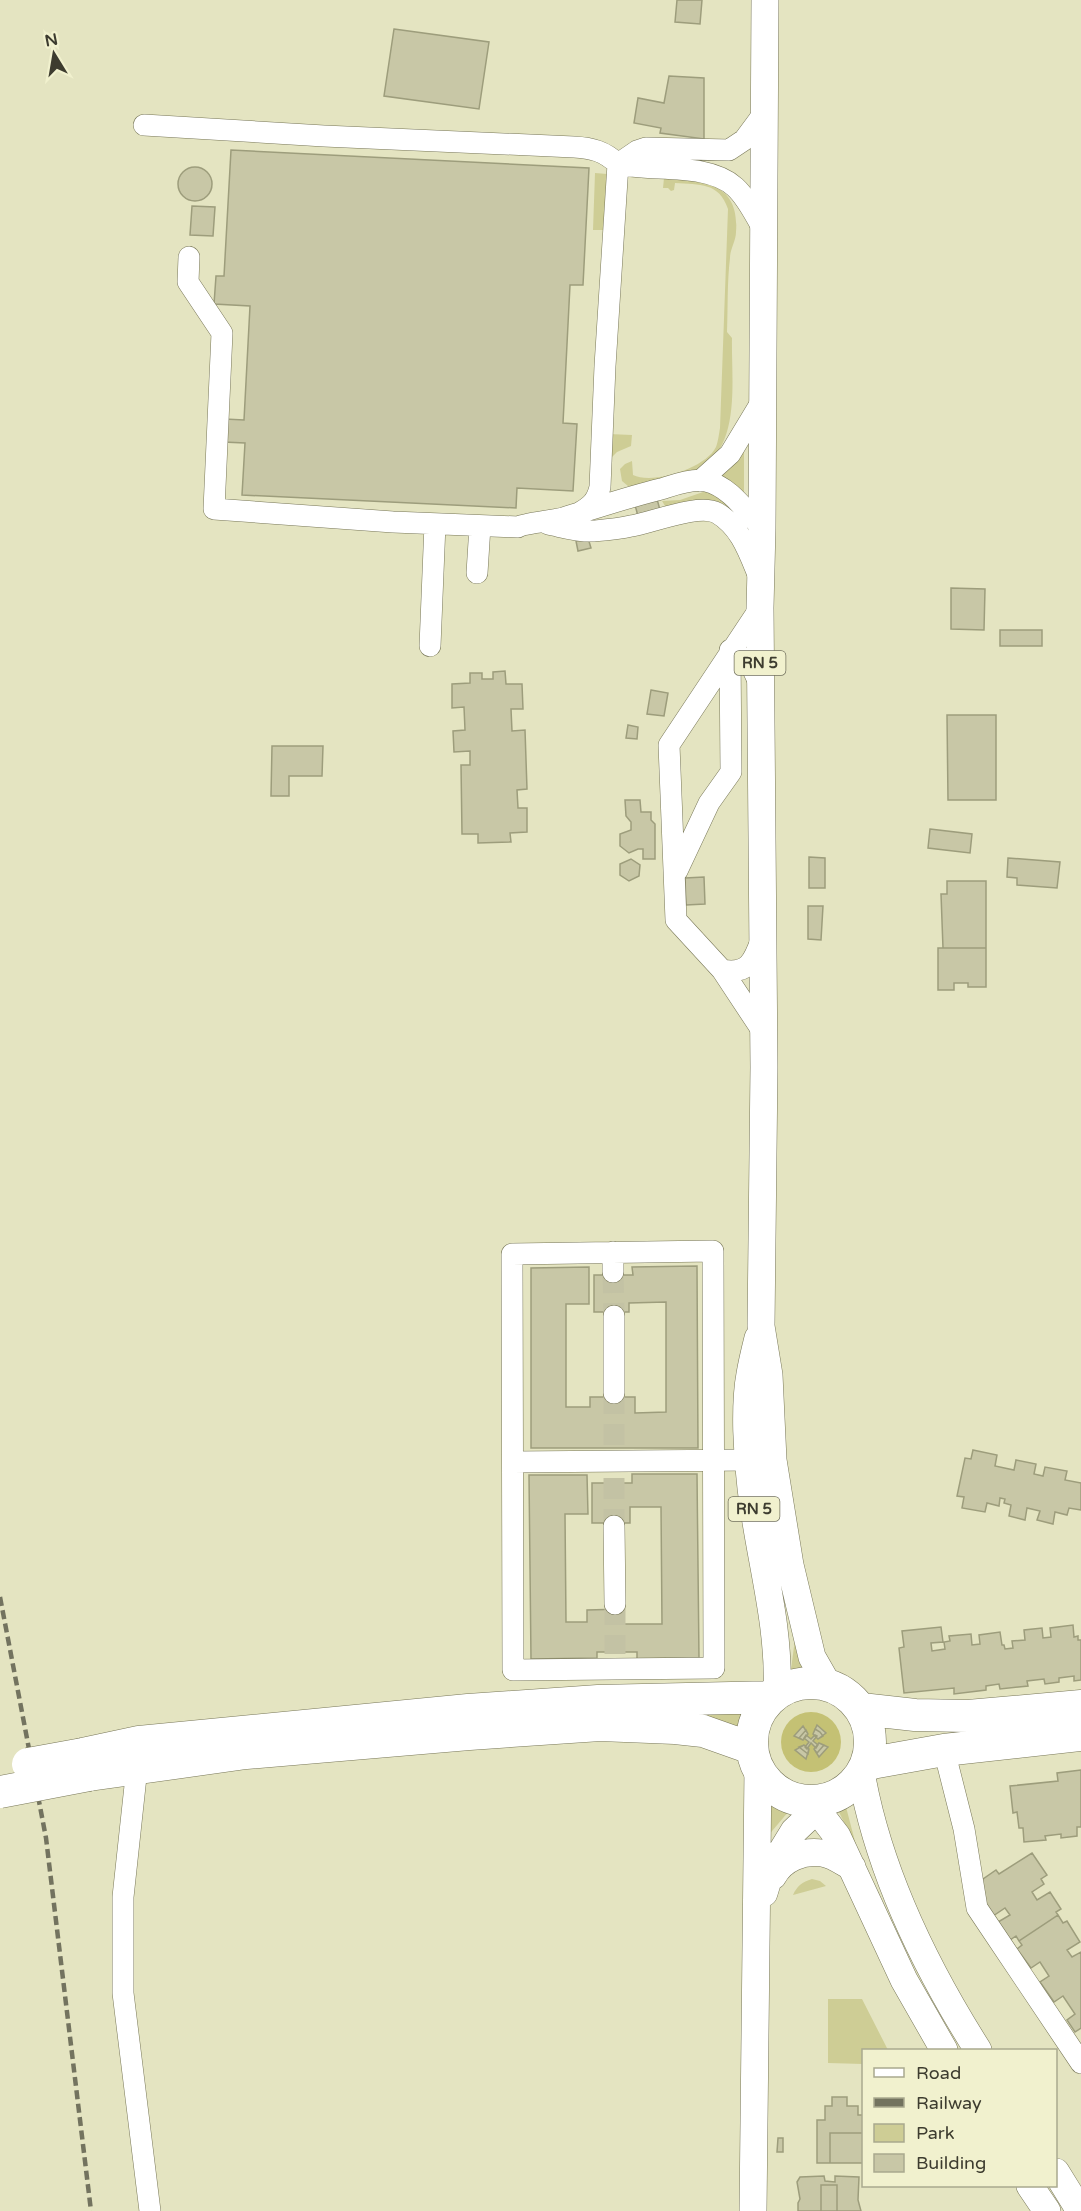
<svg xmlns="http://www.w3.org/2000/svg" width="1081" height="2211" viewBox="0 0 1081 2211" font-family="'Varela Round',sans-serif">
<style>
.green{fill:#cecd95}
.water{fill:#c4c174}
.building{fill:#c8c7a6;stroke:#9d9d7c;stroke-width:1.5}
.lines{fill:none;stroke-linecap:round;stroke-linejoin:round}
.minor-tunnel{stroke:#c3c2a4;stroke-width:21;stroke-dasharray:21 10;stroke-linecap:butt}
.minor-casing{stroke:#787758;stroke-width:22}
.major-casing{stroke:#787758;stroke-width:28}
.highway-casing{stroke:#787758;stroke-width:33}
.minor{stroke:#fff;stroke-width:21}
.major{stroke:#fff;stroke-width:27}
.highway{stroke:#fff;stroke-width:32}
.rail{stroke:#73735f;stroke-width:4.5;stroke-dasharray:9 4.5;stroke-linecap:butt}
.highway-bridge-casing{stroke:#787758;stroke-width:33;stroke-linecap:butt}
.highway-bridge{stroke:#fff;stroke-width:32}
.labels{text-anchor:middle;stroke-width:4.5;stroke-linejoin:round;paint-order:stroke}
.shield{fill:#f1f1ce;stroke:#73725f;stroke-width:1.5}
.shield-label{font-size:15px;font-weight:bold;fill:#3d3c2f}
</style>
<rect width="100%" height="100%" fill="#e4e4c1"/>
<path class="green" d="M595,173l12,1 -3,56h-11z
M664,178c38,2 76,4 72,54 0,9 -6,17 -6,26 -3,25 -2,50 -3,74l5,6c-1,41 10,111 -35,132 -19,9 -44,11 -64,16h-5l-6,-5 -2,-12 5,-5 7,-3 1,14c20,10 73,-7 83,-28 2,-5 3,-13 4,-19l8,-219c-9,-27 -28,-24 -53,-26l-1,7 -3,1 -3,-3h-5z
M609,434l23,1 -1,11 -14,6 -10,10z
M744,449v48l-25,-21z
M706,491c16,4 24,16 33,29l-71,-9 -6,-10 18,-1z
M795,1639l16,34 -21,4z
M742,1708l-3,26 -71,-20z
M773,1798l16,13 -22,26 -1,-32z
M843,1804l3,3 11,42 -19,-39v-4z
M812,1879l8,2 6,5 -33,9c4,-9 9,-13 19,-16z
M828,1999h34l26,51h-24l-1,14 -35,-1z"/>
<path class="water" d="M781 1742a30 30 0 1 1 60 0a30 30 0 1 1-60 0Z"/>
<path class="building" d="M677,0h25l-2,24 -25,-2z
M394,29l95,13 -10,67 -95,-13z
M669,76l35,2v61l-44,-6 1,-5 -27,-5 4,-25 26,5z
M231,150l358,18 -6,117h-13l-7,138 14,1 -4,67 -56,-3 -1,20 -274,-13 3,-52 -22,-1 2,-23 19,1 6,-114 -36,-2 2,-28h8z
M178 184a17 17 0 1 1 34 0a17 17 0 1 1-34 0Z
M192,206l23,1 -2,29 -23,-1z
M657,499l3,11 -22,6 -3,-11z
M588,538l3,10 -13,3 -2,-10z
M951,588l34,1 -1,41 -33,-1z
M1000,630h42v16h-42z
M505,671l1,13h16l1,25h-12l1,22 13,-1 2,59 -10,1 1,18h9v24l-17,1 1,9 -33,1v-9h-16l-1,-69h9v-14l-16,1 -1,-21 12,-1 -1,-23 -12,1v-24l18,-1v-10h12v6h11v-7z
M651,690l17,3 -4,23 -17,-2z
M947,715h49v85h-48z
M628,725l10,2 -1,12 -11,-1z
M272,746h51l-1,30h-33v20h-18z
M625,800h15l1,12h10v8l4,4v35h-12v-10h-5l-9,4 -9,-7v-12l11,-4v-8l-5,-6z
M930,829l42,5 -2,19 -42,-5z
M809,857l16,1v30h-16z
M1008,858l52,4 -3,26 -40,-3v-7l-10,-1z
M631,859l9,6 -1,11 -10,5 -9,-6v-11z
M704,877l1,27 -19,1 -1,-27z
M947,881h39v67h-43l-2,-54h6z
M808,906h15l-2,34 -13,-1z
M938,948h48v39h-18v-4h-14v7h-16z
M697,1266l1,182h-167v-180l58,-1v37h-23v103h24v-10h45v16l31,-1v-110l-37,1v9h-35v-37h39l-1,-8z
M973,1450l24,5 -2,11 19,4 2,-10 20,4 -2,10 9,2 2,-9 22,4 -2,9 16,3v27l-12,-2 -2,7 -12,-3 -2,12 -16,-4 3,-9 -13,-3 -2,12 -16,-4 2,-11 -7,-2 1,-4 -5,-1 -1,8 -12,-3 -2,9 -23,-4 2,-11 -7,-1 8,-38 6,1z
M632,1474h65l2,184 -62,1v-7h-40v6l-66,1 -2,-184h58l1,39h-23l1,108h21v-12l37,-1v15h38l-1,-117h-31v16h-38v-40h40z
M1073,1625l1,12 4,-1v4h3v40l-7,1v-5l-15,2v4l-14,2 -1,-5 -17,2 1,5 -28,3 -1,-5 -13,2v4l-32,4v-6l-50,5 -5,-45 5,-1 -2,-16 39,-4 2,15 -12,1 1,8 13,-2 -1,-7 6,-1 -1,-5 22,-2 1,11 8,-1 -1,-9 21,-3 2,13h2l1,4 8,-1 -1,-7 13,-1 -1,-10 18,-2 1,10 8,-1 -1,-9z
M817,1725l9,8 -8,6 -5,-5z
M803,1726l5,8 -5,6 -9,-4z
M815,1729l5,3 3,4 -5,3 -5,-5z
M806,1730l2,4 -5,6 -4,-2z
M806,1735l5,4 4,-4 2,1 -4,5 5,4 -2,3 -5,-5 -4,6 -2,-2 4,-5 -5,-4z
M819,1743l9,4 -9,10 -5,-8z
M819,1743l5,2 -7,8 -3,-4z
M804,1745l5,4 -3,10 -11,-9z
M804,1745l5,4 -1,5 -9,-7z
M1081,1770v57h-4v9l-16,2v-4l-16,2 1,4 -22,2 -1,-14h-4l-2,-16 -4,1 -3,-27 48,-5 -1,-8z
M1032,1853l15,22 -6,4 3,5 -12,8 5,8 13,-8 11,17 -5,3 2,3 -39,26 -3,-5 -6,4 -12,-18 12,-7 -5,-7 -12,8 -20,-30 23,-16 3,4z
M1058,1915l5,8 4,-2 13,21 -13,8 5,7 9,-5v76l-6,4 -8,-12 8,-6 -12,-18 -9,6 -14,-20 9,-6 -9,-14 -9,6 -14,-19 5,-4 -3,-4z
M832,2097h15v9h11v9h6v48h-47v-43h8v-14h7z
M830,2133h33l1,30h-34z
M778,2138h5v14h-6z
M824,2176l1,5 10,1v-6l24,1 -1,23 3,11h-63v-8l2,-4 -3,-17 3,-5z
M821,2185h16v26h-16z"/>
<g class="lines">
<path class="minor-tunnel" d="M613,1272l1,44
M614,1393v57
M614,1478v48
M615,1604v50"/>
<g class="minor-casing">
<path id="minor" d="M144,125l180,11 250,11c18,1 30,4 44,17l-13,202 -5,121c-3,14 -9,19 -21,26
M618,164c34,8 90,-2 117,23 12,11 20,28 28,42
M618,164l19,-13 9,-3 83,2 15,-10 20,-27
M189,257l-1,25 34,51 -8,176 179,13 125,5c6,-4 34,-6 45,-9 33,-10 65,-21 98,-29 13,-4 32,-11 45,-8 25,6 40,31 56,47
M700,481l30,-27 32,-53
M548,524c15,3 30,8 46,7 12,-1 25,-2 37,-5 20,-3 68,-23 86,-13 24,14 32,40 42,64
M477,573l3,-47
M760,608l-91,137 7,175 46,50 41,62
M430,646l5,-122
M677,871l32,-68 22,-31 -1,-122 19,11 11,24
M722,970c27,5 32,-10 40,-32
M713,1251l1,417 -201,2 -1,-416z
M613,1272v-20
M614,1316v77
M513,1462l236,-2
M614,1526l1,78
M944,1750l20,79 13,79 104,155
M138,1758l-15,139v96l27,218"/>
</g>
<g class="major-casing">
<path id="major" d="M765,0l-3,528 -2,80 4,459 -3,259 8,49 4,85 17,105 22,92 16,28
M758,1338c-3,12 -6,24 -8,36 -6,32 -3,82 1,114 8,69 29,135 26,204
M861,1772c17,98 65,196 117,278
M797,1800l20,10 20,26 67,144 40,70
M773,1876c9,-17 30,-26 49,-23 10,1 21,9 30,14
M764,1893l8,-26 22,-36 34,-32
M1056,2172l24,39
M1030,2186l17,25
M753,2211l5,-441"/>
</g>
<g class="highway-casing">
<path id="highway" d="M752 1742a59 59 0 1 1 118 0a59 59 0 1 1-118 0Z
M861,1709l54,6 53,1 113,-10
M83,1754l56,-12 329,-32 130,-9 173,-4
M866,1764l78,-14 137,-15
M89,1775l157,-22 223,-19 131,-9 75,3 28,3 48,17"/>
</g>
<use href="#minor" class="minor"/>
<use href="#major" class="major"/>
<use href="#highway" class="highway"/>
<path class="rail" d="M0,1597l46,241 45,373"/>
<g class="highway-bridge-casing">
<path id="highway-bridge" d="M28,1764l55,-10
M0,1792l89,-17"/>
</g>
<use href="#highway-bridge" class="highway-bridge"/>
</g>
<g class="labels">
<g class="shield">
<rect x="734.5" y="651" width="51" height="24" rx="4.5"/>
<rect x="728.5" y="1497" width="51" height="24" rx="4.5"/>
</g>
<g class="shield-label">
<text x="760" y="668">RN 5</text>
<text x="754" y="1514">RN 5</text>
</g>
</g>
<rect x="862" y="2049" width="195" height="138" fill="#f1f1ce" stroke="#a9a98e" stroke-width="1.5"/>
<rect x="874" y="2068" width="30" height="9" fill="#ffffff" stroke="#a9a98e" stroke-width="1.5"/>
<text x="916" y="2079" font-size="18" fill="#3d3c2f">Road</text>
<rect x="874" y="2098" width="30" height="9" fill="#73735f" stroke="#a9a98e" stroke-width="1.5"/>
<text x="916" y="2109" font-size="18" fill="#3d3c2f">Railway</text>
<rect x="874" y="2124" width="30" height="18" fill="#cecd95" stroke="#a9a98e" stroke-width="1.5"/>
<text x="916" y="2139" font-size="18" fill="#3d3c2f">Park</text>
<rect x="874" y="2154" width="30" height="18" fill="#c8c7a6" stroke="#a9a98e" stroke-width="1.5"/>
<text x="916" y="2169" font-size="18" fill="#3d3c2f">Building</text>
<g transform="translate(54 54) rotate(349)" stroke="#f1f1ce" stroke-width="4.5" paint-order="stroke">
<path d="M0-4.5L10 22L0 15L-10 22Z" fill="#3d3c2f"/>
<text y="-9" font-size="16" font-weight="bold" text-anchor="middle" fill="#3d3c2f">N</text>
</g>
</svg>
